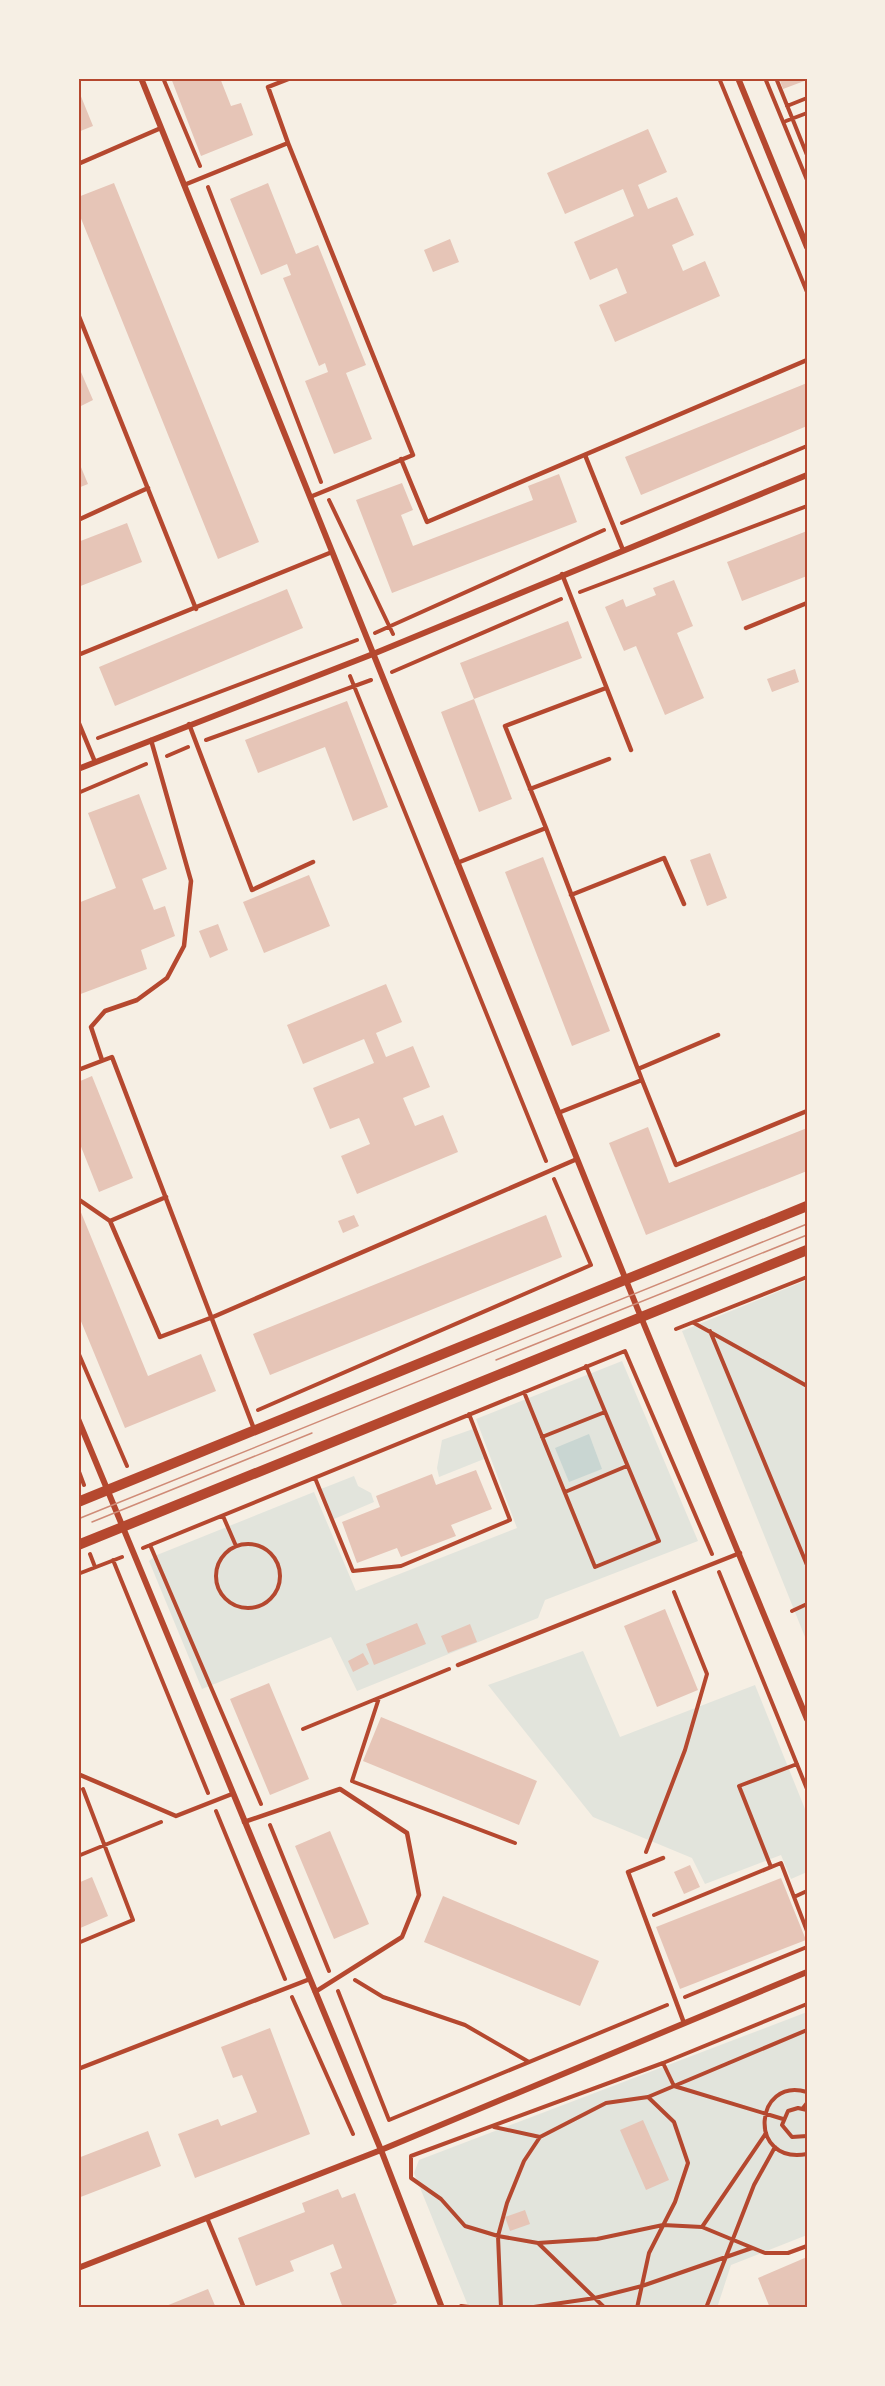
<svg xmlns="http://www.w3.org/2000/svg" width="885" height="2386" viewBox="0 0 885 2386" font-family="'Source Sans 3',sans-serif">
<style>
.green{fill:#e2e4dc}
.water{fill:#c9d6d2}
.building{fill:#e6c5b7}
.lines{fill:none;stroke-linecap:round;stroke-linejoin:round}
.path{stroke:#b5482f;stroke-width:4}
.service{stroke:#b5482f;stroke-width:4.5}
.minor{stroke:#b5482f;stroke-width:6}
.tertiary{stroke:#b5482f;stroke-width:10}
.tram{stroke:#cf8b77;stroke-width:1.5}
.neatline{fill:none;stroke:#b5482f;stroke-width:2}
</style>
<rect width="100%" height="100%" fill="#f6efe4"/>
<path class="green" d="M807,1280v362l-125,-311z
M622,1361l76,180 -153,59 -7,18 -181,73 -26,-54 -129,52 -53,-128 8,-6 157,-63 42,99 161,-63 -41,-109z
M473,1429l11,30 -45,18 -2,-9 5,-28z
M354,1476l4,10 13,7 3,9 -40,17 -13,-30z
M583,1651l37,86 135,-52 52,129v58l-16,7 -10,-24 -76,29 -13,-26 -99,-41 -105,-132z
M807,2012v223l-76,30 -14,43h-248l-55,-135 5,-13z"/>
<path class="water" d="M589,1434l13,35 -33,13 -14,-34z"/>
<path class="building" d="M171,78h49l11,28 10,-3 12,32 -52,21z
M779,78h28v2l-24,9z
M78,89l15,37 -15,6z
M648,129l19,43 -29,13 10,24 29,-12 17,38 -22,10 11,26 22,-10 15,35 -105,46 -16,-37 28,-12 -10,-25 -27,12 -16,-38 60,-26 -11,-27 -58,25 -18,-41z
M114,183l145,359 -41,17 -140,-348v-14z
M268,183l28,71 22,-9 48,120 -20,8 26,66 -38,15 -29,-73 23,-9 -3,-9 -6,3 -36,-88 8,-3 -4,-11 -26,11 -31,-76z
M450,239l9,23 -26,10 -9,-22z
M78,365l15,35 -14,7 -1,-1z
M807,383v43l-166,69 -16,-38z
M78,460l10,24 -10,4z
M559,474l18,48 -185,71 -36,-93 46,-17 11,27 -12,5 12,31 120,-46 -5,-14z
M127,523l15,39 -64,25v-45z
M807,531v45l-65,25 -15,-39z
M674,580l19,46 -16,7 27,65 -39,17 -29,-69 -12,5 -19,-44 18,-8 3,8 30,-12 -3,-7z
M287,589l16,39 -188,78 -16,-39z
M568,621l14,37 -108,41 -14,-36z
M795,669l4,13 -27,10 -5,-13z
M474,699l38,100 -33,13 -38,-100z
M347,701l41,106 -35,14 -28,-74 -67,26 -13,-33z
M139,794l28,75 -25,10 12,31 11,-4 10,30 -34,14 6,19 -69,26v-92l38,-15 -28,-75z
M710,853l17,45 -20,8 -17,-46z
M543,857l67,174 -38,15 -67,-174z
M309,875l21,51 -66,27 -21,-51z
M218,924l10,26 -18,8 -11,-27z
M386,984l16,38 -26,11 10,24 27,-11 17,41 -27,11 12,28 28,-11 15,37 -101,42 -16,-38 29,-12 -11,-26 -29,11 -17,-41 61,-25 -10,-24 -61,25 -16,-39z
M92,1076l41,102 -34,14 -21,-53v-57z
M648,1127l21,56 138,-55v43l-161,64 -37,-92z
M78,1205l70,171 53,-22 15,37 -91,37 -47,-114z
M354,1215l5,11 -16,7 -5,-12z
M546,1215l16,42 -292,118 -17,-41z
M476,1470l16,39 -41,16 5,11 -55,21 -4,-9 -40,15 -15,-41 38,-15 -4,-11 56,-22 4,11z
M665,1609l33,81 -41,17 -33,-81z
M417,1623l9,21 -52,21 -8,-21z
M470,1624l7,18 -29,11 -7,-17z
M363,1653l6,11 -16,8 -5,-11z
M269,1683l40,96 -39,16 -40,-96z
M381,1717l156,64 -18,44 -156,-64z
M330,1831l39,93 -35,15 -39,-93z
M690,1865l10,22 -16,7 -10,-22z
M92,1877l16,39 -30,13v-46z
M781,1878l25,62 -126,49 -24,-62z
M443,1896l156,65 -19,45 -156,-64z
M270,2028l40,106 -115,44 -17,-44 40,-15 3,7 36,-14 -15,-37 -9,3 -12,-31z
M643,2120l26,60 -23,10 -26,-60z
M148,2131l13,35 -83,32v-40z
M338,2189l4,9 13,-5 42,110 -13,5h-41l-13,-35 12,-5 -9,-24 -43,17 4,10 -38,15 -18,-48 67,-26 -3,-9z
M525,2210l5,14 -20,7 -5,-14z
M807,2257v51h-37l-12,-30z
M208,2289l8,19h-55z"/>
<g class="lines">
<path class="path" d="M163,78l37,88
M719,78l88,214
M765,78l42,102
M776,78l31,77
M787,106l20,-8
M786,121l21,-8
M208,187l113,295
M329,500l64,134
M622,523l185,-77
M580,592l227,-86
M375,633l229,-103
M392,672l169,-73
M350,676l196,485
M98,738l259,-98
M206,740l165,-60
M167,756l21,-9
M78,793l68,-29
M694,1323l113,63
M676,1329l131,-52
M710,1331l97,234
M78,1352l49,114
M524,1392l71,175 64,-26 -73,-175
M258,1410l333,-145 -37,-86
M542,1437l63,-25
M78,1469l6,16
M315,1478l38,93 48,-5 109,-46 -41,-106
M565,1492l62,-26
M223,1516l13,30
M216 1576a32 32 0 1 1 64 0a32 32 0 1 1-64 0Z
M150,1545l111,259
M143,1548l482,-197 87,203
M90,1554l5,13
M113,1560l95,233
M719,1572l88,217
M78,1574l44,-17
M792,1611l15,-7
M303,1729l146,-60
M352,1781l27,-83
M354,1782l161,61
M216,1811l69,168
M270,1825l59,146
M646,1852l39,-102 22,-76 -33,-82
M78,1856l83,-34
M771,1867l-32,-81 58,-22
M794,1897l13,-6
M654,1915l127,-52 26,68
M78,1943l55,-23 -50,-131
M355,1980l28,17 82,28 64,37
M338,1991l51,129 278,-115
M292,1997l61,137
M685,1997l122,-50
M807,2004l-144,59 -252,93v22l30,21 24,27 33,10 40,7 59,-4 66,-14 39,2 63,26h23l19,-7
M663,2063l11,23 109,33
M807,2092c-53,-16 -60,73 0,62
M803,2108l4,-5
M807,2110l-9,-2 -10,3 -6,14 10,12 15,-1
M494,2127l46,10
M702,2227l64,-94
M538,2243l67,65
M461,2306l16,2
M501,2308l-3,-72 9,-33 17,-42 16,-24 66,-34 42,-6 159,-67
M527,2308l68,-10 47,-12 110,-38
M637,2308l12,-55 26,-51 13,-39 -14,-41 -26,-25
M706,2308l48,-123 21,-38"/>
<path class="service" d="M288,143l125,312 -103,42
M78,164l83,-36
M184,185l104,-42 -20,-56 23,-9
M78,314l118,295
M585,455l38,95
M401,459l26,63 380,-162
M78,520l70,-32
M562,574l69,176
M746,628l61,-25
M78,655l254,-103
M78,721l17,41
M189,724l63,166 61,-28
M530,789l79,-30
M546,828l96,252 -84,33
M457,863l89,-35 -41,-102 101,-38
M571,895l93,-37 20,46
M102,1060l-11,-33 14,-16 32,-11 30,-22 17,-32 7,-65 -40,-141
M638,1069l80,-34
M78,1070l34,-13 142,372
M642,1080l34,85 131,-54
M78,1199l32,22 50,116 53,-20 364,-158
M110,1221l56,-24
M458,1665l282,-112
M78,1774l98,42 56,-22
M244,1822l96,-33 67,44 12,62 -17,42 -87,55
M663,1858l-35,14 56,151
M78,2069l232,-90
M207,2218l37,90"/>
<path class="minor" d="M141,78l495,1227 171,414
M738,78l69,169
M78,769l295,-115 434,-179
M78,1419l303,731 61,158
M78,2268l303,-118 426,-178"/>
<path class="tertiary" d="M78,1502l729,-296
M78,1545l729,-295"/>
<path class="tram" d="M496,1360l311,-125
M78,1519l729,-295
M92,1522l220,-89"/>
</g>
<rect width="885" height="2386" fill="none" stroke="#f6efe4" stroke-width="159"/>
<rect x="80" y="80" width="726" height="2226" class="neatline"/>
</svg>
